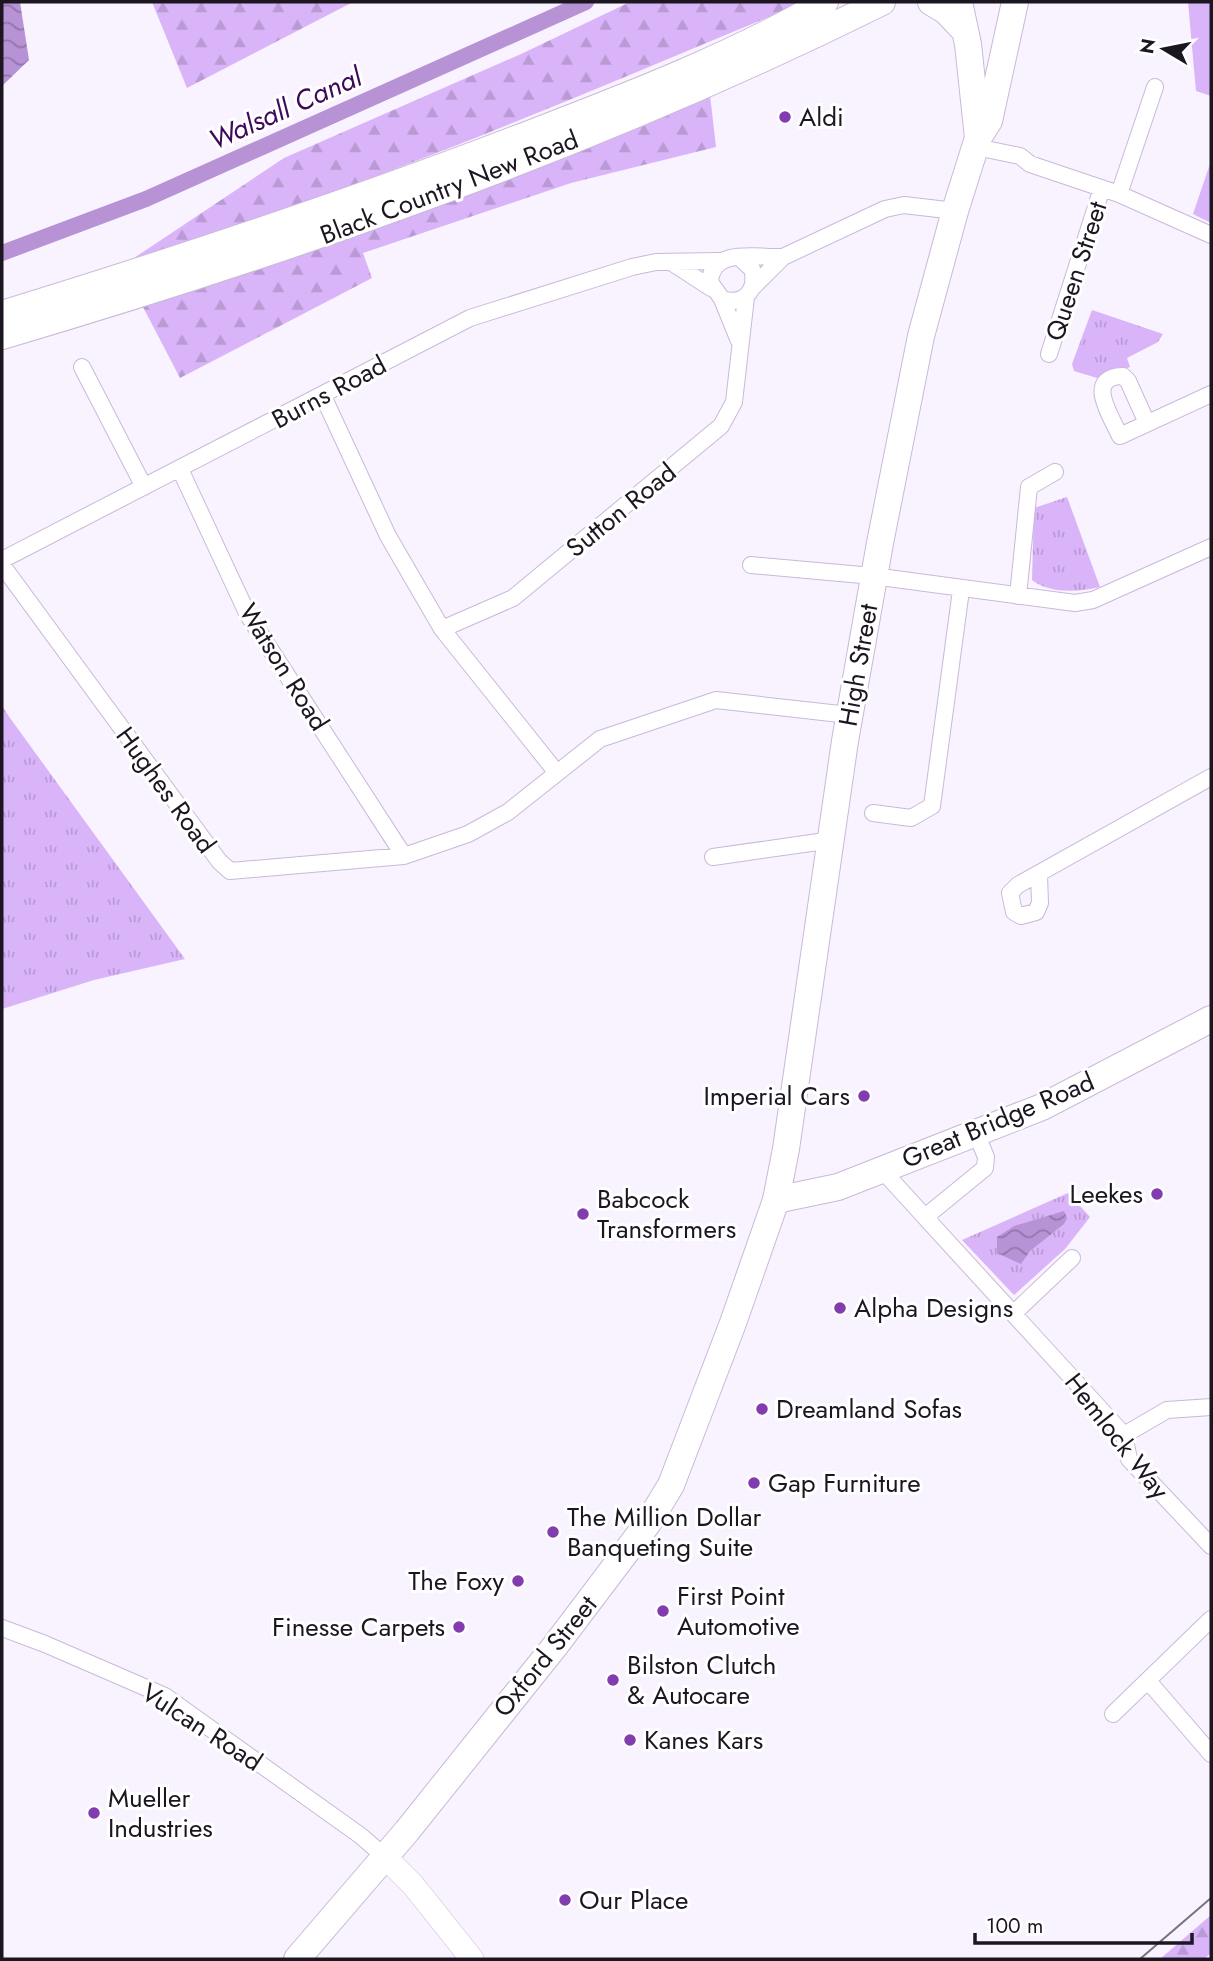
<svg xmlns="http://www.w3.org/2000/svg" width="1213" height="1961" viewBox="0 0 1213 1961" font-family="Jost,sans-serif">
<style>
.grass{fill:url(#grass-tufts)}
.forest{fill:url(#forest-firs)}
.park{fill:#d9b4f8}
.water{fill:url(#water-waves)}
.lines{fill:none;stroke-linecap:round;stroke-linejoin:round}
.canal{stroke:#b792d5;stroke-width:16}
.minor-casing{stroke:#c9b9d7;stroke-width:18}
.secondary-casing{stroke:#c9b9d7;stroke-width:24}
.primary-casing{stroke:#c9b9d7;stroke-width:28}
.trunk-casing{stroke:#c9b9d7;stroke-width:28}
.minor{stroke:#fff;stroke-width:16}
.secondary{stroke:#fff;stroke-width:23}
.primary{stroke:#fff;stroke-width:26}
.trunk{stroke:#fff;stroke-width:26}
.tram{stroke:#78727e;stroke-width:2}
.poi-dot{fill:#823caf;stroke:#fff;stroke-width:2.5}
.labels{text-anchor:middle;stroke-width:6;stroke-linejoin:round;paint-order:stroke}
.poi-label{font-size:26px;fill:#1c1621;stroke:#fff;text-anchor:start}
.street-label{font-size:26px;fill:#1c1621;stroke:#fff}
.water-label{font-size:28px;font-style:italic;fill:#3e085b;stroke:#fff}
</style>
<defs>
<pattern id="grass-tufts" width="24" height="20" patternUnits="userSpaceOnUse" patternTransform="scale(1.75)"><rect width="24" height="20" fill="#d9b4f8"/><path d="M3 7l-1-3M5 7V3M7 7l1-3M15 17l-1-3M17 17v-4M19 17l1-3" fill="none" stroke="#ba9ad4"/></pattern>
<pattern id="forest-firs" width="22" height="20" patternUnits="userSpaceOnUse" patternTransform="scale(1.75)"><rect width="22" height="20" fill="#d9b4f8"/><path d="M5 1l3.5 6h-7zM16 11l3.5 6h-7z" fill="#ba9ad4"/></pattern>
<pattern id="water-waves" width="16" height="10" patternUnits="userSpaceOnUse" patternTransform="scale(1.75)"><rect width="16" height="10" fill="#b792d5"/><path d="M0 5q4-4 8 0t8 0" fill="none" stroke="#9476ac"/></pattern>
</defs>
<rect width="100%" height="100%" fill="#f9f2ff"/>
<path class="grass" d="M1092,310l71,24 -5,8 -31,16 3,9 -33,11 -23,-7 -2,-7z
M1067,497l33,90c-22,5 -50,7 -68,-7l2,-72z
M2,706l8,12 175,241 -91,21 -92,29z
M1068,1193l22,24 -25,32 -51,46 -52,-55z"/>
<path class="forest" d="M152,2h201l-166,86z
M630,2h175c-220,91 -441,188 -671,256l150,-100 237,-104z
M710,95l6,52 -145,36 -208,70 9,25 -192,100 -37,-71 211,-71z
M1211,1915v38l-7,6h-44z"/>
<path class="park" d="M1188,2h23v94l-15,-5z
M1211,161v62l-18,-9z"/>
<path class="water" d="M2,2h18l9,58 -27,26z
M1064,1211l3,7 -3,6 -34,27 -9,13 -24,-11v-16l17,-11z"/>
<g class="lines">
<path class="canal" d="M2,253l144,-54 440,-197"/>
<g class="minor-casing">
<path id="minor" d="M976,147l44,9 10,8 89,30 92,41
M1119,194l36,-107
M740,258l12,11c6,22 -9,37 -30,30l-12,-17c2,-35 47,-24 73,-25
M671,262l40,26
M754,286l29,-29 102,-48 19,-4 51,6
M722,299l17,42
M1049,354l53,-166
M82,367l62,120
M323,396l65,140 54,93 115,144
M1147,423l-19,-42 -5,-5c-39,1 -12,40 -3,60l91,-42
M180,469l68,146 156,241
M2,560l468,-242 162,-51 24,-5 62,-1
M2,565l217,296 11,10 174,-15 64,-22 40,-22 92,-73 116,-39 133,15
M751,565l122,11 202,27 18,-3 118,-53
M1018,596l11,-109 26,-15
M442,629l71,-31 208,-172 13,-24 12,-105
M873,813l38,5 21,-12 29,-216
M713,857l119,-17
M1039,875l1,28 -4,9 -15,4 -7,-4 -4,-19 8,-8 193,-108
M882,1170l242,265 5,24 82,87
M925,1217l60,-49 1,-11 -10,-24
M1014,1313l58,-55
M1124,1435l43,-25 44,-3
M2,1628l43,16 120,52 196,140 24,21
M1149,1682l62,72
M1113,1714l98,-95"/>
</g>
<g class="secondary-casing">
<path id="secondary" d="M385,1857l28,28 59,74"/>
</g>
<g class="primary-casing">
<path id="primary" d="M776,1200l62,-13 204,-80 169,-88"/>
</g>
<g class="trunk-casing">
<path id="trunk" d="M931,2l15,9 18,19
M959,2l9,42 10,94
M2,314c179,-55 357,-114 532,-182 99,-38 200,-77 291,-130
M2,336c302,-89 598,-194 880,-334
M297,1959l110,-128 148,-185 93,-123 23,-38 62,-162 43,-123 10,-51 59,-408 35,-198 41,-207 34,-125 23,-73 11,-17 26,-119"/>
</g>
<use href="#minor" class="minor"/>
<use href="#secondary" class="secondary"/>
<use href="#primary" class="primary"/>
<use href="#trunk" class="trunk"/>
<path class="tram" d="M1140,1959l71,-61"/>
</g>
<g class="poi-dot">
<circle cx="785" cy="117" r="7"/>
<circle cx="864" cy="1096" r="7"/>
<circle cx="1157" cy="1194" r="7"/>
<circle cx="583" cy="1214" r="7"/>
<circle cx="840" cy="1308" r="7"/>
<circle cx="762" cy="1409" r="7"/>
<circle cx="754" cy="1483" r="7"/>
<circle cx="553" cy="1532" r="7"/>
<circle cx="518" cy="1581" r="7"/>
<circle cx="663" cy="1611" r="7"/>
<circle cx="459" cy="1627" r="7"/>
<circle cx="613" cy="1680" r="7"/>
<circle cx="630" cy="1740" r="7"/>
<circle cx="94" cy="1813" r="7"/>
<circle cx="565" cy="1900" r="7"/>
</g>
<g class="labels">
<g class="poi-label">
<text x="799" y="126">Aldi</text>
<text x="850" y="1105" text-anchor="end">Imperial Cars</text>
<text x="1143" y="1203" text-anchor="end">Leekes</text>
<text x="597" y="1208">Babcock<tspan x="597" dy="30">Transformers</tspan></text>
<text x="854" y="1317">Alpha Designs</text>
<text x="776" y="1418">Dreamland Sofas</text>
<text x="768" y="1492">Gap Furniture</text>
<text x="567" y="1526">The Million Dollar<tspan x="567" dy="30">Banqueting Suite</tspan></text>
<text x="504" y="1590" text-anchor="end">The Foxy</text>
<text x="677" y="1605">First Point<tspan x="677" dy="30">Automotive</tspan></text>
<text x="445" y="1636" text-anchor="end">Finesse Carpets</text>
<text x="627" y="1674">Bilston Clutch<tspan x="627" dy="30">&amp; Autocare</tspan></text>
<text x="644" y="1749">Kanes Kars</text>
<text x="108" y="1807">Mueller<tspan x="108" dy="30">Industries</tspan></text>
<text x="579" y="1909">Our Place</text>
</g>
<g class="street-label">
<text transform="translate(449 187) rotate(-21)" y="9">Black Country New Road</text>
<text transform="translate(1076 271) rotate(-72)" y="9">Queen Street</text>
<text transform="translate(329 392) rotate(-28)" y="9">Burns Road</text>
<text transform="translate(621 510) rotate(-39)" y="9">Sutton Road</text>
<text transform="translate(858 665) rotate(-80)" y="9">High Street</text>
<text transform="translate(284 667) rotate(58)" y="9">Watson Road</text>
<text transform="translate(166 790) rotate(54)" y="9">Hughes Road</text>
<text transform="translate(998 1120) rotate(-23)" y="9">Great Bridge Road</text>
<text transform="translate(1117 1436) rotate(52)" y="9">Hemlock Way</text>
<text transform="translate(545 1656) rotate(-51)" y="9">Oxford Street</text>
<text transform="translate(202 1727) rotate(33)" y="9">Vulcan Road</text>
</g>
<g class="water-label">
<text transform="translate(285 108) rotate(-24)" y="10">Walsall Canal</text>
</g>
</g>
<rect width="1213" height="1961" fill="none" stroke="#1c1621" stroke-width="7"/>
<g transform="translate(1164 49) rotate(280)" stroke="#ffffff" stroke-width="5" paint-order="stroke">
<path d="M0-5L12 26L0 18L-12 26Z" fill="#1c1621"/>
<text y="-10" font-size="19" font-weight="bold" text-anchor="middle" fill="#1c1621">N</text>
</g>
<path d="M975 1933v10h217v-10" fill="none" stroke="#1c1621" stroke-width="3.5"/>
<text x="986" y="1933" font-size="21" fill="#1c1621" stroke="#ffffff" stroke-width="5" paint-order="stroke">100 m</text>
</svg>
